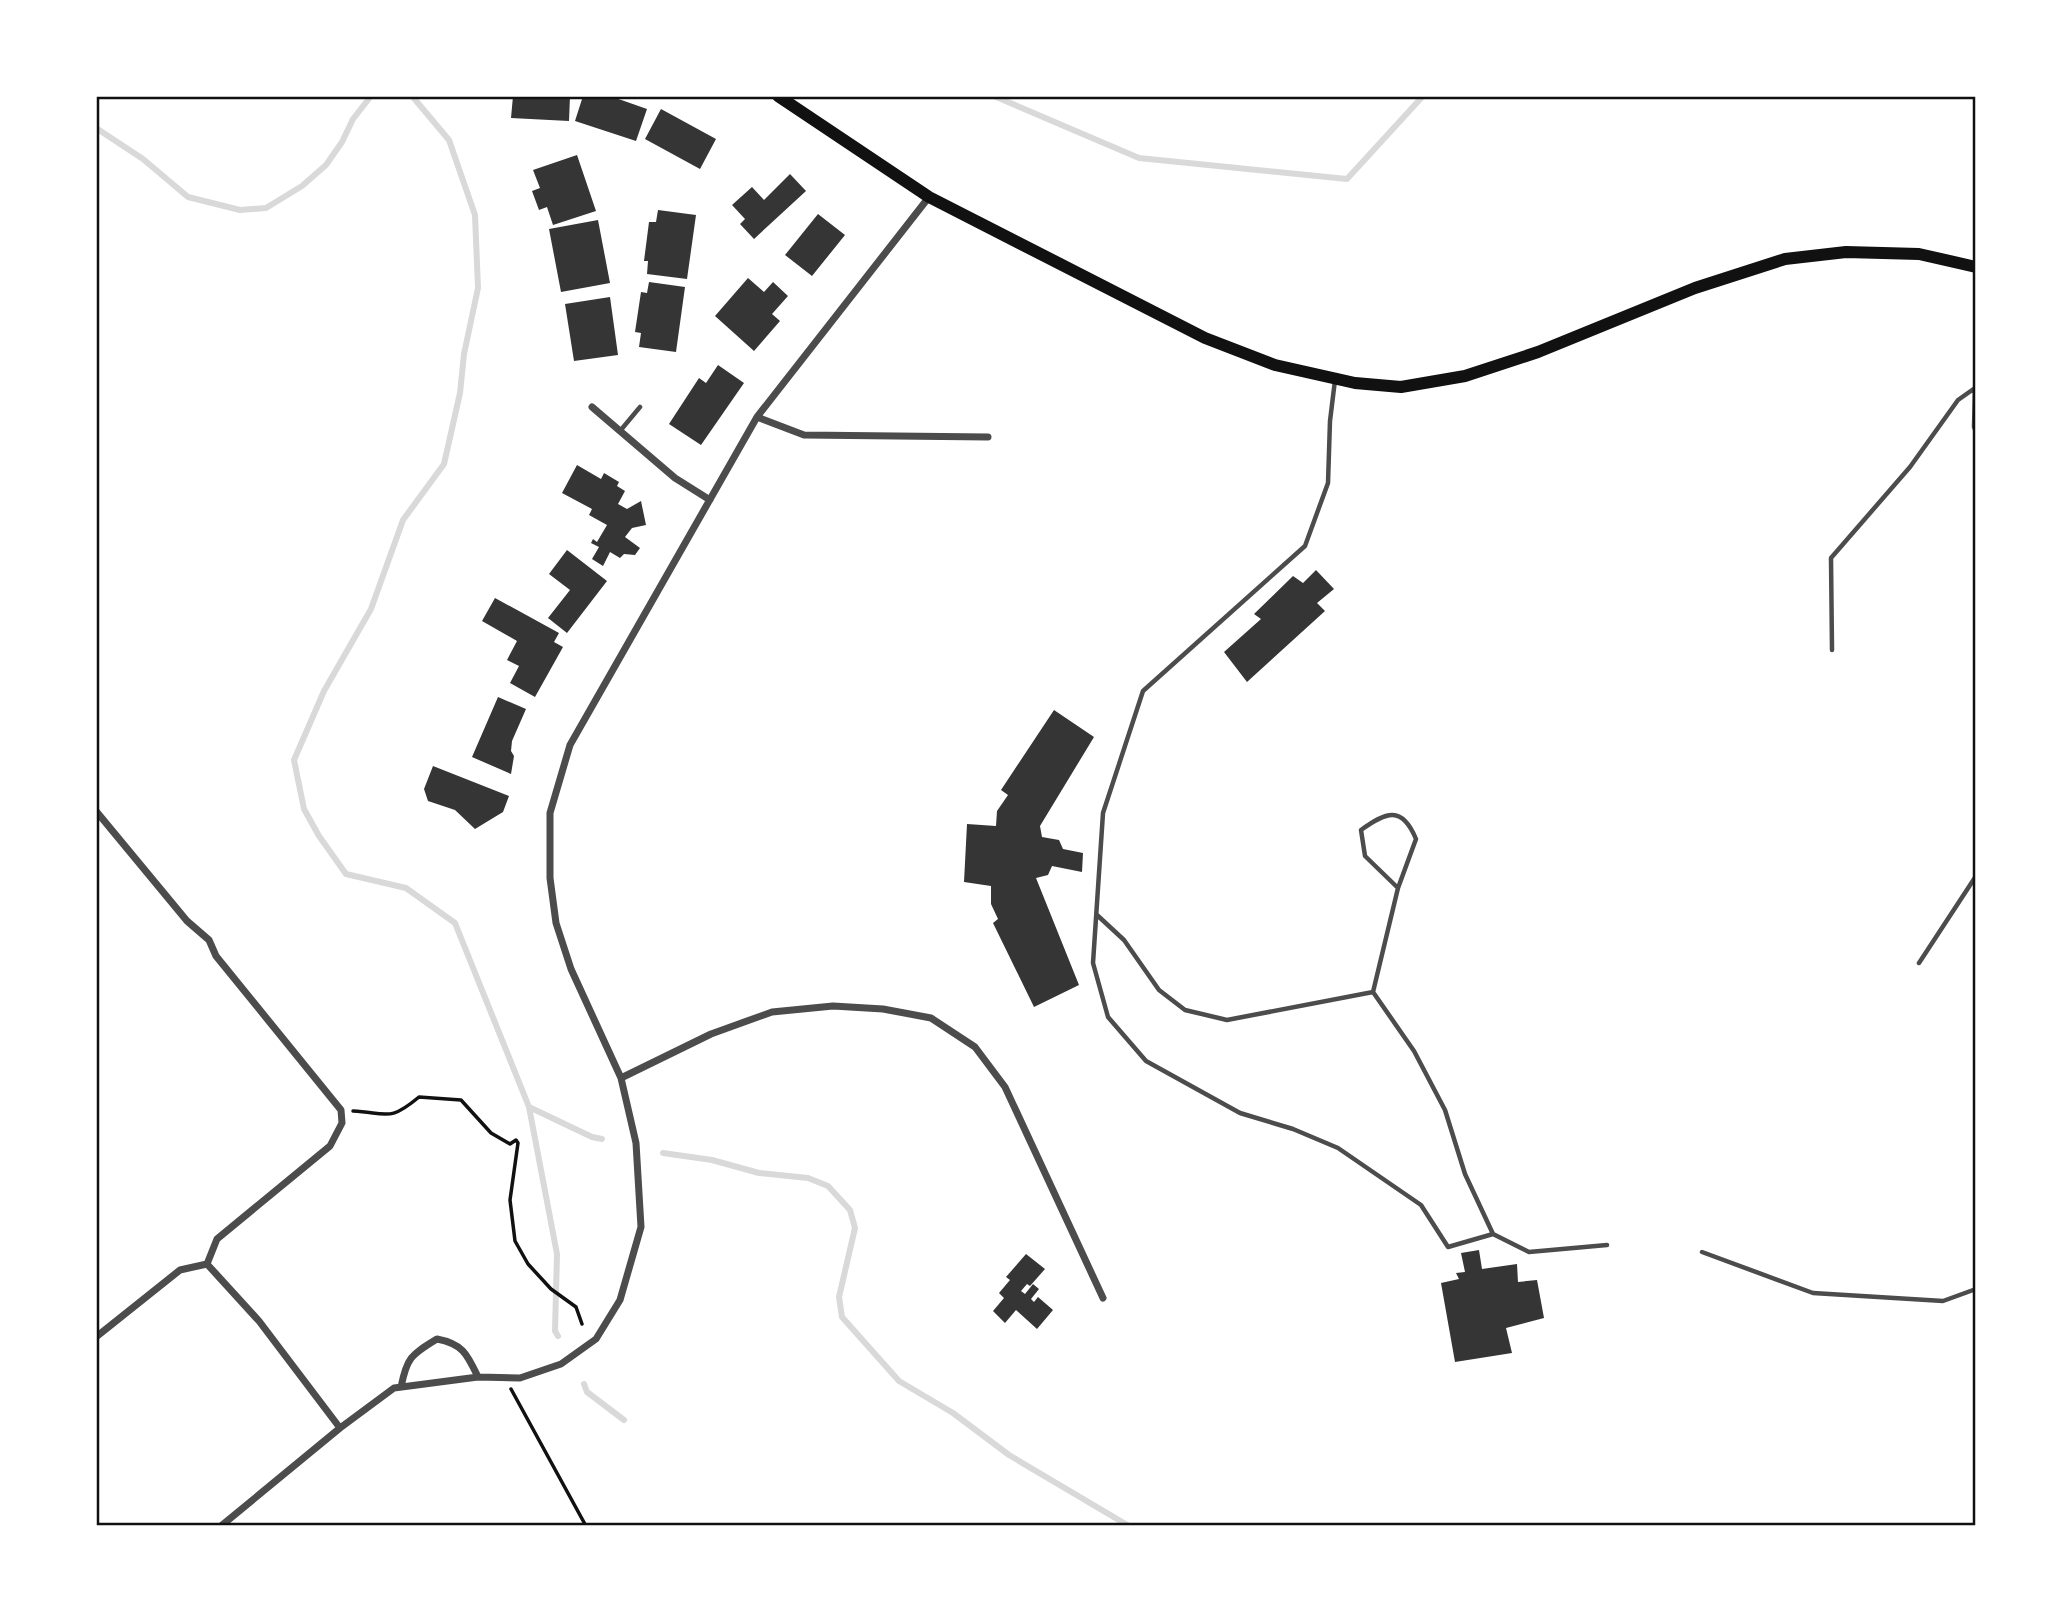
<svg xmlns="http://www.w3.org/2000/svg" width="2072" height="1622" viewBox="0 0 2072 1622" font-family="'Alegreya Sans',sans-serif">
<style>
.lines{fill:none;stroke-linecap:round;stroke-linejoin:round}
.stream{stroke:#d9d9d9;stroke-width:6}
.building{fill:#353535}
.path{stroke:#111;stroke-width:3.5}
.service{stroke:#4c4c4c;stroke-width:4.5}
.minor{stroke:#4c4c4c;stroke-width:7}
.secondary{stroke:#111;stroke-width:12}
.neatline{fill:none;stroke:#111;stroke-width:2.5}
</style>
<rect width="100%" height="100%" fill="#fff"/>
<g class="lines">
<path class="stream" d="M412,96l37,44 26,75 3,73 -14,66 -4,39 -16,71 -41,56 -32,89 -47,82 -30,69 10,49 15,27 27,38 60,14 49,35 74,184 28,147 -2,77 3,5
M994,96l145,62 208,21 76,-83
M96,128l47,31 45,38 52,13 26,-2 36,-22 24,-21 16,-23 11,-23 18,-23
M529,1107l63,30 10,2
M663,1153l49,7 47,13 49,5 20,8 22,24 5,18 -16,69 3,20 57,64 54,32 56,42 120,71
M584,1384l3,8 37,28"/>
</g>
<path class="building" d="M513,96h57l-1,25 -58,-3z
M583,96h27l37,13 -11,32 -61,-20z
M661,109l55,30 -16,30 -55,-30z
M577,155l19,56 -43,14 -6,-18 -8,3 -7,-19 8,-3 -7,-18z
M790,174l16,17 -52,48 -14,-15 5,-5 -13,-14 20,-18 12,13z
M658,210l38,5 -9,64 -40,-5 1,-13h-4l5,-39h7z
M818,214l27,21 -33,41 -27,-21z
M598,220l12,63 -49,9 -12,-63z
M748,278l16,14 9,-10 15,14 -16,18 8,7 -26,30 -39,-35z
M649,282l36,5 -9,65 -37,-5 2,-14 -6,-1 6,-40 6,1z
M610,297l8,58 -44,6 -9,-57z
M718,365l26,18 -43,62 -32,-21 30,-46 7,5z
M577,465l24,14 3,-6 15,9 -2,4 8,5 -7,13 9,5 14,-8 5,24 -14,3 -7,9 15,11 -5,7 -11,-1 -4,4 -10,-6 -7,14 -11,-7 7,-12 -8,-4 2,-4 4,3 10,-17 -18,-10 3,-6 -30,-16z
M567,550l40,31 -40,52 -19,-15 22,-28 -21,-16z
M1316,570l18,19 -17,14 8,8 -78,71 -23,-30 37,-33 -7,-5 39,-38 10,7z
M495,598l64,35 -5,9 9,5 -28,50 -25,-14 9,-17 -12,-6 10,-19 -35,-20z
M498,697l28,12 -14,32 -1,10 3,5 -3,18 -39,-17z
M1054,710l40,27 -54,89 2,11 17,3 4,9 20,4 -1,19 -30,-6 -4,9 -12,3 43,107 -45,22 -41,-84 5,-4 -7,-15v-18l-27,-4 3,-58 29,2 1,-15 11,-16 -7,-5z
M433,766l76,30 -6,16 -28,17 -20,-19 -27,-9 -4,-12z
M1479,1250l3,19 35,-5 1,18 19,-2 7,38 -38,10 6,25 -57,9 -14,-79 18,-4 -3,-6 9,-1 -4,-19z
M1026,1254l19,15 -15,17 -3,-2 -6,7 4,3 8,-10 6,5 -8,10 3,3 4,-5 15,13 -16,19 -21,-19 -11,13 -12,-12 11,-13 -5,-5 11,-13 -4,-3z"/>
<g class="lines">
<path class="path" d="M353,1111c35,2 36,11 66,-14l42,3 30,33 19,11 6,-4 2,3 -8,57 5,41 13,23 23,25 25,18 6,17
M511,1389l75,137"/>
<path class="service" d="M1335,380l-5,41 -2,62 -23,63 -162,145 -40,122 -10,150 15,54 38,44 94,52 53,16 45,19 83,57 27,42 45,-13 36,18 78,-7
M1975,388l-1,39 2,5
M620,431l20,-24
M1832,650l-1,-92 79,-91 48,-67 17,-12
M1097,915l27,25 35,50 26,20 42,10 146,-28 41,59 31,59 20,64 28,60
M1919,963l57,-87
M1373,992l25,-104 -33,-32 -4,-26c25,-18 41,-25 55,9l-18,49
M1702,1252l111,41 130,8 33,-12"/>
<path class="minor" d="M592,407l83,71 35,22
M757,417l47,18 184,2
M96,811l91,110 22,19 7,16 125,154 1,13 -12,23 -113,93 -10,25 -27,6 -84,67
M621,1078l90,-44 61,-22 61,-6 50,3 48,9 44,29 30,40 98,211
M207,1264l52,57 81,107
M401,1387c6,-30 10,-32 36,-48 26,5 30,15 41,38
M221,1526l119,-98 54,-40 84,-11 42,1 41,-14 35,-25 24,-39 21,-73 -5,-84 -15,-65 -50,-109 -15,-46 -6,-45v-65l20,-68 187,-328 172,-220"/>
<path class="secondary" d="M778,96l151,101 276,141 70,27 80,18 46,4 64,-11 73,-24 157,-64 90,-29 61,-7 73,2 57,13"/>
</g>
<rect width="2072" height="1622" fill="none" stroke="#ffffff" stroke-width="196"/>
<rect x="98" y="98" width="1876" height="1426" class="neatline"/>
</svg>
